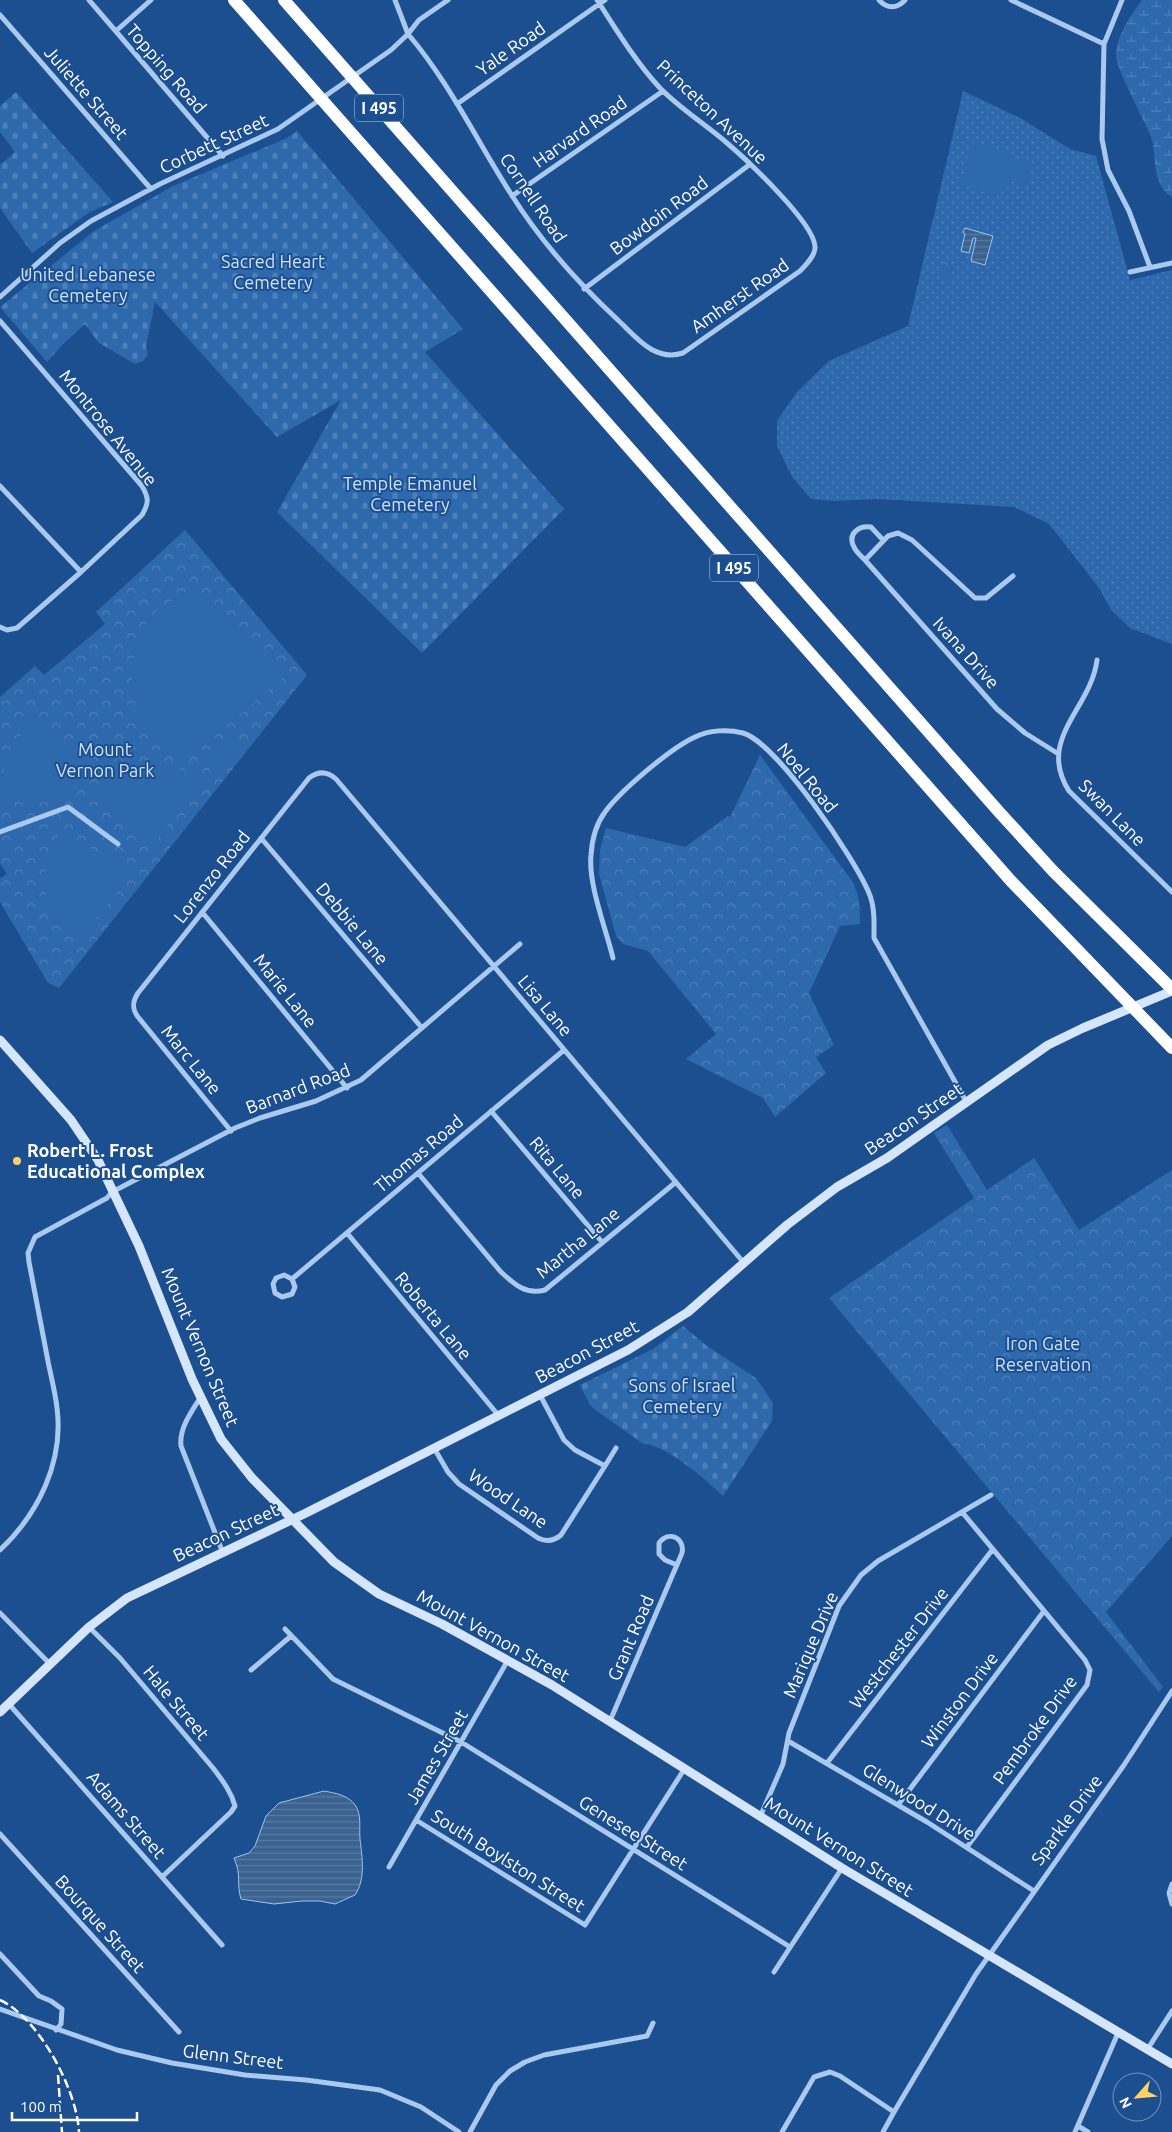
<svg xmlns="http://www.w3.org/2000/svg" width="1172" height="2132" viewBox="0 0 1172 2132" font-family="Ubuntu,sans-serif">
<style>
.grass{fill:url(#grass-dots)}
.wetland{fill:url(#wetland-marsh)}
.cemetery{fill:url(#cemetery-stones)}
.park{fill:url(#park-crowns)}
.pitch{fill:#2e69ad}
.water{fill:url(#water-rules);stroke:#9cc4f0}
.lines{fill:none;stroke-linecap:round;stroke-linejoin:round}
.minor{stroke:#a9c9ee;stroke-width:5}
.secondary{stroke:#d6e6fa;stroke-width:9}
.motorway{stroke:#fff;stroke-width:12}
.rail{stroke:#fff;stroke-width:2.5;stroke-dasharray:9 4;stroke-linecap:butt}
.poi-dot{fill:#ffd166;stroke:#1b4f8f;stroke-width:2}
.labels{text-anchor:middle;stroke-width:4;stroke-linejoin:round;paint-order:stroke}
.shield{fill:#1b4f8f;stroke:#bbcadd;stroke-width:1}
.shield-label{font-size:16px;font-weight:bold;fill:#fff}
.street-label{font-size:18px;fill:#fff;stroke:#1b4f8f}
.park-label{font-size:18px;fill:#cfe3fa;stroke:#1b4f8f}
.poi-label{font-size:18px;font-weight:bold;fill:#fff;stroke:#1b4f8f;text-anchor:start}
</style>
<defs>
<pattern id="grass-dots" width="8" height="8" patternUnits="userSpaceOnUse" patternTransform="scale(1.25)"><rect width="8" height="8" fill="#2e69ad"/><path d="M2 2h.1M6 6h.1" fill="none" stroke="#4d80b9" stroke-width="1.8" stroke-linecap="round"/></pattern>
<pattern id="wetland-marsh" width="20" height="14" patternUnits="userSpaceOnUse" patternTransform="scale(1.25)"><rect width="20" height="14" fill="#2e69ad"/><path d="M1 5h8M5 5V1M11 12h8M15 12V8" fill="none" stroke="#4d80b9"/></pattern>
<pattern id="cemetery-stones" width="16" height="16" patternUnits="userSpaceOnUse" patternTransform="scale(1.25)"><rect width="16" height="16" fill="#2e69ad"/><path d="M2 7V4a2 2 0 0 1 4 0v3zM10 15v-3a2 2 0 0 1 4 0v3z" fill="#4d80b9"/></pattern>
<pattern id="park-crowns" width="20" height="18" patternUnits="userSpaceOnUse" patternTransform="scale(1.25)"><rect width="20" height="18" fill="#2e69ad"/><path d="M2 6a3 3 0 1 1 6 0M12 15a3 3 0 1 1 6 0" fill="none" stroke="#4d80b9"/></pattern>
<pattern id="water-rules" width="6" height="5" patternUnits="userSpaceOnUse" patternTransform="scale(1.25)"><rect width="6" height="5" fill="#3c6290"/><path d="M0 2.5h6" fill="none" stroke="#597aa1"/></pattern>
</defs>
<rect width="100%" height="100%" fill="#1b4f8f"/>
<path class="grass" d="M963,91l59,28 48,30 26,7 34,124 42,-10v374l-42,-16 -19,-18 -12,-22 -50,-64 -35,-17 -136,-8 -43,2 -24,-2 -19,-22 -15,-31v-25l20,-29 32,-31 79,-35z"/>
<path class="wetland" d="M1142,0h30v197c-21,-12 -15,-42 -21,-60 -6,-16 -36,-70 -35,-82 1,-21 14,-38 26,-55z"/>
<path class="cemetery" d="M16,92l97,110 -23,10 -58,41 -32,-45v-43l15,-13 -15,-20v-26z
M297,131l166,198 -38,23 139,157 -142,144 -145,-141 64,-112 -64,37 -122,-135 -9,44 2,9 -5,6 -8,3 -36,-21 -14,-19 -22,20 -16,18 -47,-55 94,-76 79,-45 114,-48z
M683,1326l24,20 49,32 17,25 -1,18 -49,75c-19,-18 -55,-50 -81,-53l-45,-32 -7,-6 -10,-20 73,-36z"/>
<path class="park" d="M943,261l11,5 -5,15 -10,-4z
M185,530l122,145 -248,313 -11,-5 -48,-81v-24l7,-4 -7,-10v-167l35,-31 9,9 61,-51 -9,-12z
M760,755l92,126c8,15 8,26 8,43l-20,2 -31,67 25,52 -18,12 10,16 -51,44 -12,-19 -77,-39 30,-25 -68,-83 -25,-7 -7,-8 -17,-62 1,-24 6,-22 79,19 43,-31 2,1z
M947,1125l40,65 47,-32 45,72 93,-60v366l-66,76 57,75 -4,5 -330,-394 145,-100 -40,-65z"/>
<path class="pitch" d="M972,142l40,11v4l21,6 -6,22 -22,-6 -5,17 -40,-11z
M195,587l89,90 -102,87c-11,-9 -23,-17 -32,-28 -20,-28 -23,-63 -11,-95 3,-8 6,-17 12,-24 12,-13 29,-22 44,-30z
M30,717l71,48c-27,36 -57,44 -98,32l-3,-5v-14z
M226,736l14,13 -21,23 -14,-14z
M155,763c17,2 33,7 46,19l-49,64 -59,-52c17,-23 33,-30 62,-31z
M61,831l72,42 -57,70c-35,-34 -41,-69 -15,-112z"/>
<path class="water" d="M965,228l28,8 -8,29 -14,-4 5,-23h-3l-4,15 -8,-2 4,-17 -2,-2z
M324,1791c11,2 24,4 31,14 7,9 4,23 5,34 2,18 6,40 -5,56l-20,9 -15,-3h-18l-28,3 -33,-5c-5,-16 1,-23 -7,-41l15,-5 6,-7 11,-30 13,-13z"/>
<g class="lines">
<path class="minor" d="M89,0l134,156
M448,0l-29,20 -11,14c41,48 69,107 103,160 30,48 67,89 108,127 18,17 36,41 64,32l117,-82c6,-6 16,-16 15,-25 -2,-24 -68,-86 -88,-103 -22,-19 -48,-35 -68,-56 -24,-26 -43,-58 -62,-87
M879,0c8,9 18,9 26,0
M1011,0l93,44
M1122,0l-18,44 -2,95 6,31 21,41 21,56
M0,15l151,174
M116,31l35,-31
M457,104l148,-104
M512,196l151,-105
M1130,272l42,-9
M584,289l165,-124
M0,297l60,-54 31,-22 69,-37 118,-55 113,-79 17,-16 -13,-34
M0,321l142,165c7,12 7,17 0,29l-61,57
M0,486l81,86 -64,56 -10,2 -7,-3
M865,560c-4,-4 -9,-8 -11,-13 -7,-13 5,-22 17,-20l12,13
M1013,576l-27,22h-11l-63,-58 -14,-7 -10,3 -23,24 132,149 28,24 32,20
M1097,660c-6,49 -61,79 -28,131l103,101
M0,832l68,-25 50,37
M261,838l161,190
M202,912l145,176
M613,958c-7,-29 -25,-74 -22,-103 1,-15 5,-31 14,-43 16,-22 66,-64 90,-75 14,-7 33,-8 48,-4 34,10 112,126 126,160 6,14 5,30 5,45l93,165
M491,1111l111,131
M231,1131l-93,-114c-6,-8 -6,-15 0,-24l171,-215c9,-7 18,-7 27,1l408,484
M418,1173l83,99c14,13 25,23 44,18l131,-108
M347,1233l152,183
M292,1279l-8,-4 -8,3 -3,6 2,9 7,4 10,-3 3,-7 -3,-8 272,-229
M200,1398c-9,15 -21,30 -19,48l42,107
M434,1448l14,24 11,12 79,54c8,4 16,3 23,-3l44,-69 -30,-16 -11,-10 -24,-45
M605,1466l11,-18
M962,1512l123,148 5,10 -3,15 -120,162
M0,1550c38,-36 64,-88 57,-142 -2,-18 -7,-35 -10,-52 -6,-31 -12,-63 -18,-94l-1,-9 7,-16 72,-39 5,-6 123,-64 25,-10 56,-17 45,-21 159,-136
M0,1613l49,50
M89,1627l31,31 93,110c9,12 18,23 22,38l-4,6 -69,65
M285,1629l48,50 128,63 329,205
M251,1670l40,-34
M8,1703l214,242
M610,1721l72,-168c3,-15 -13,-23 -23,-10v11l6,6 12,5
M788,1741l139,81 107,69
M827,1763l166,-214
M898,1805l146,-194
M760,1817l23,-53 6,-31 50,-127 22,-31 17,-14 113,-66
M416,1820l169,105 100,-157
M0,1834l179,198
M389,1867l119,-207
M1172,1884l-3,9 3,11
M0,1954l39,42 12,5 11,8 -1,15 -5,6
M774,1972l68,-104
M0,2009l117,41 55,13 73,12 61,5 74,10 41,17 38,25
M1147,2050l25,-39
M894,2112l82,-138 148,-209 48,-74
M1078,2126l10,6
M470,2132l26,-47 14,-14 15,-9 19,-7 103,-19 6,-13
M782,2132l32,-55 16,-5 10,4 54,36 -11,20
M1075,2132l43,-99"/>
<path class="secondary" d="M0,1040l71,80 27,40 41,86 53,133 29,60 31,39 82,84 45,32 63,30 110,61 290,183 330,196
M0,1712l89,-85 38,-29 179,-85 322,-163 60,-38 99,-87 50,-38 50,-29 161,-113 35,-17 89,-37"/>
<path class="motorway" d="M234,0l777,881 161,167
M284,0l716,813 53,58 119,118"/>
<path class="rail" d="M0,2000c39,18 77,90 79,132
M58,2075l4,57"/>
</g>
<circle class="poi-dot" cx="17" cy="1161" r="5"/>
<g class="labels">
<g class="shield">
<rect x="355" y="94.5" width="48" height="27" rx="4"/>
<rect x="710" y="554.5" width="48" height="27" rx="4"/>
</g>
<g class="shield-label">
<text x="379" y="114">I 495</text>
<text x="734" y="574">I 495</text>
</g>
<g class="street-label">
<text transform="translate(511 49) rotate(-35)" y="6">Yale Road</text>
<text transform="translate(166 69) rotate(49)" y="6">Topping Road</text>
<text transform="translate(86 93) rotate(49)" y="6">Juliette Street</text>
<text transform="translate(712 112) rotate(43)" y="6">Princeton Avenue</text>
<text transform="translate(580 132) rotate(-35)" y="6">Harvard Road</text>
<text transform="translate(214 144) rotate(-25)" y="6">Corbett Street</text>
<text transform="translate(533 198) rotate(56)" y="6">Cornell Road</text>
<text transform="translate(659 216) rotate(-37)" y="6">Bowdoin Road</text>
<text transform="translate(740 296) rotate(-35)" y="6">Amherst Road</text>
<text transform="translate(108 428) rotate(51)" y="6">Montrose Avenue</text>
<text transform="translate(966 653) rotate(48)" y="6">Ivana Drive</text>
<text transform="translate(807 778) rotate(51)" y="6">Noel Road</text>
<text transform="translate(1112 813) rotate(45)" y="6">Swan Lane</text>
<text transform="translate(212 877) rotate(-52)" y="6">Lorenzo Road</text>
<text transform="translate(352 924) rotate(50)" y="6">Debbie Lane</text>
<text transform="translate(285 991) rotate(51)" y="6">Marie Lane</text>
<text transform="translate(545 1006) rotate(50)" y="6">Lisa Lane</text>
<text transform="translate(191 1060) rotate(51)" y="6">Marc Lane</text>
<text transform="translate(298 1089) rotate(-21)" y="6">Barnard Road</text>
<text transform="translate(914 1119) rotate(-34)" y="6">Beacon Street</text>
<text transform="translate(419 1154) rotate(-40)" y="6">Thomas Road</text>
<text transform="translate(557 1168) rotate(50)" y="6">Rita Lane</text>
<text transform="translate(578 1243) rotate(-39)" y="6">Martha Lane</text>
<text transform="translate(433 1316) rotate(50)" y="6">Roberta Lane</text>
<text transform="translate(200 1347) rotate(67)" y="6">Mount Vernon Street</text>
<text transform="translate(587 1352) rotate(-28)" y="6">Beacon Street</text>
<text transform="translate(508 1499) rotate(34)" y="6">Wood Lane</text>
<text transform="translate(226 1533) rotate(-25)" y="6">Beacon Street</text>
<text transform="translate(493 1636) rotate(29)" y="6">Mount Vernon Street</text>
<text transform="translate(631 1638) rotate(-67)" y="6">Grant Road</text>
<text transform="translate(811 1645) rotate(-67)" y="6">Marique Drive</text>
<text transform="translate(899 1648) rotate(-52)" y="6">Westchester Drive</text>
<text transform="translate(960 1700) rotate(-53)" y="6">Winston Drive</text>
<text transform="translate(176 1703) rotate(50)" y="6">Hale Street</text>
<text transform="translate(1035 1730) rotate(-54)" y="6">Pembroke Drive</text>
<text transform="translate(437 1757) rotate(-60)" y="6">James Street</text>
<text transform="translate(919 1802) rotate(32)" y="6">Glenwood Drive</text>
<text transform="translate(126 1815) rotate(49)" y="6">Adams Street</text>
<text transform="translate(1067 1820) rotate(-54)" y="6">Sparkle Drive</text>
<text transform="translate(633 1833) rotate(32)" y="6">Genesee Street</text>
<text transform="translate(839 1847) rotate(32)" y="6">Mount Vernon Street</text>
<text transform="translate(508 1861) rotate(32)" y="6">South Boylston Street</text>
<text transform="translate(100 1924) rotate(48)" y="6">Bourque Street</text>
<text transform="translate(233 2057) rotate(7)" y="6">Glenn Street</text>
</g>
<g class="park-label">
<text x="273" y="268">Sacred Heart<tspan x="273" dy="21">Cemetery</tspan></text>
<text x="88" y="281">United Lebanese<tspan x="88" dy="21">Cemetery</tspan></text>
<text x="410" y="490">Temple Emanuel<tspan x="410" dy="21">Cemetery</tspan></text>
<text x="105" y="756">Mount<tspan x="105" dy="21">Vernon Park</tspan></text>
<text x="1043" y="1350">Iron Gate<tspan x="1043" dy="21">Reservation</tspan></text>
<text x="682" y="1392">Sons of Israel<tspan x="682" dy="21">Cemetery</tspan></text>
</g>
<g class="poi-label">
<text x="27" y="1157">Robert L. Frost<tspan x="27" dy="21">Educational Complex</tspan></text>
</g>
</g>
<g transform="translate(1137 2097) rotate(243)"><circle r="24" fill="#1b4f8f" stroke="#7695bc"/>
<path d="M0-4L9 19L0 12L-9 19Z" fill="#ffd166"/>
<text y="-8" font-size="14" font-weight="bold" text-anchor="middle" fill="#ffffff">N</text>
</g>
<path d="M12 2112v8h125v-8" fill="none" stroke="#ffffff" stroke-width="2.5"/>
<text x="20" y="2112" font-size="15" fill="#ffffff" stroke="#1b4f8f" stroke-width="4" paint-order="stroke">100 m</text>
</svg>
